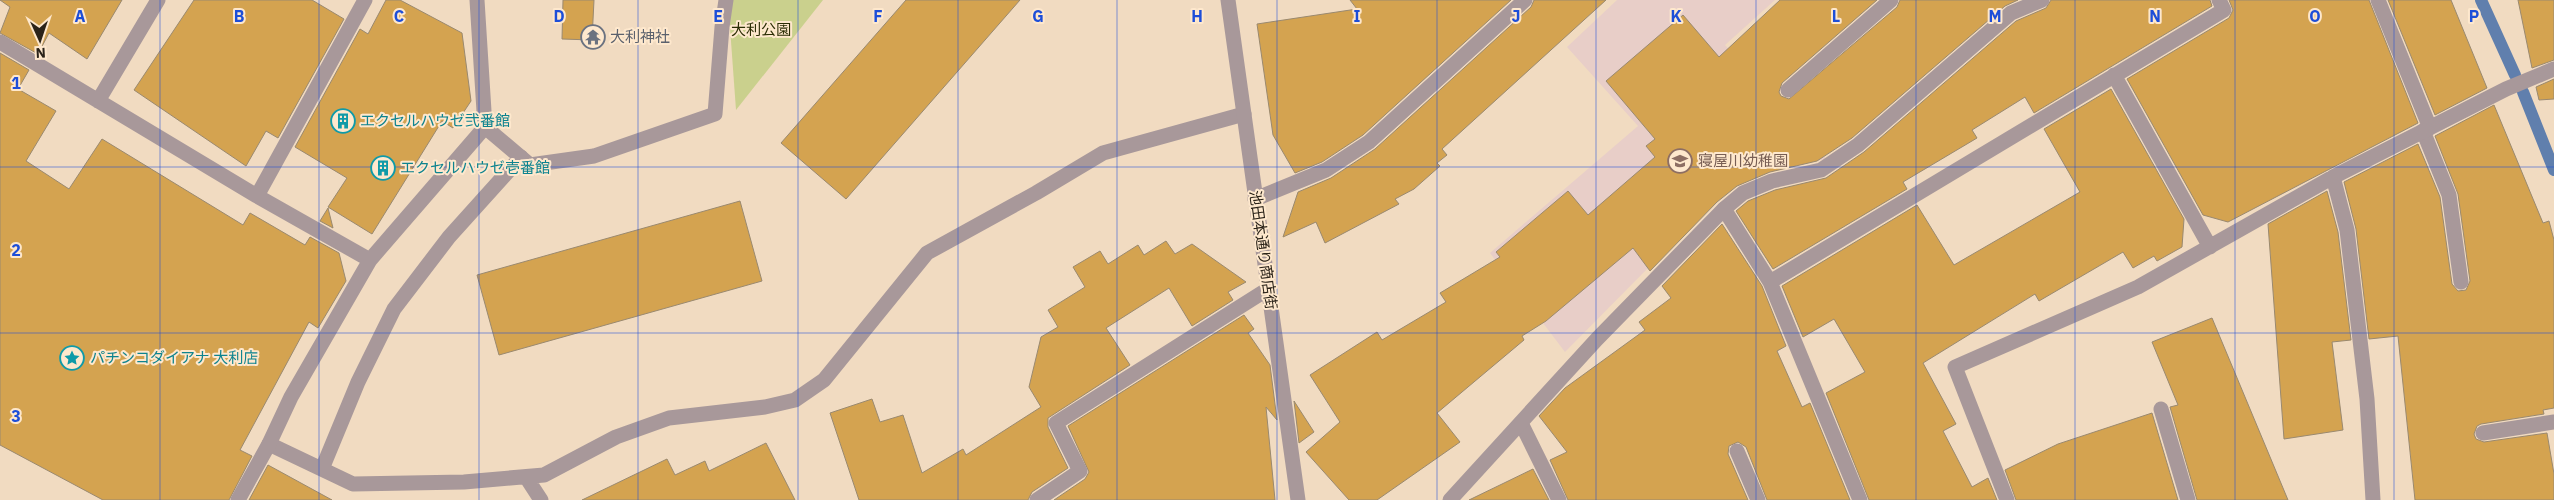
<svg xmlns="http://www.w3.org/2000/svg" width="2554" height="500" viewBox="0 0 2554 500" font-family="'IBM Plex Sans','Noto Sans JP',sans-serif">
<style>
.education{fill:#e8cec8}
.green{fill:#cad08d}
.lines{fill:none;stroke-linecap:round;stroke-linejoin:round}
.stream{stroke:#607fad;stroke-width:12}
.building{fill:#d4a350;stroke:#9a896f}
.lane{stroke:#a8989a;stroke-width:15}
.street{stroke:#a8989a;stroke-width:15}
.grid{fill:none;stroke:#1d4ed8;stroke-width:1;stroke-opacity:0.55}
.labels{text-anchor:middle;stroke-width:4;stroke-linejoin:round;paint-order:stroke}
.park-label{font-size:15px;fill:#2b2d04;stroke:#fee8cd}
.worship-label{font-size:15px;fill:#5b616d;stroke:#fee8cd;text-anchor:start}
.culture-label{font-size:15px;fill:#0d838f;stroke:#fee8cd;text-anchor:start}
.education-label{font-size:15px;fill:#785e54;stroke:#fee8cd;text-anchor:start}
.street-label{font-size:15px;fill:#2b2319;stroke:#fee8cd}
.grid-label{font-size:16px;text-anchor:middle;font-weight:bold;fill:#1d4ed8;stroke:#fee8cd;stroke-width:4;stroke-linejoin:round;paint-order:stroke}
</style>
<rect width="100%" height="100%" fill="#f1dbc1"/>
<path class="education" d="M1617,0h158l-50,45 101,114 -88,18 -173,175 -75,-99 148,-127 -71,-79z"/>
<path class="green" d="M728,0h95l-87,110z"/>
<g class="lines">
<path class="stream" d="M2481,0l34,75
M2523,92l31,78"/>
</g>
<path class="building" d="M0,0h122l-35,59 -38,-26 -11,21 -38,-21 10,-26z
M194,0h118l32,19 -66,119 -12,-7 -20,35 -112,-76z
M386,0h14l62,33 9,68 -18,27 -11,-7 -70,113 -44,-27 19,-29 -52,-31 65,-118 8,5z
M563,0h31l-2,40 -30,-1z
M906,0h114l-174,199 -65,-56z
M1350,0h161l-148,135 -41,27 -27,11 -22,-38 -16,-111 100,-15z
M1534,0h72l-164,149 5,6 -10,8 3,3 -26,23 -19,10 4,5 -74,39 -9,-21 -33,15 15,-45 33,-14 44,-29 156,-142z
M1780,0h97l-95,83 -3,9 2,4 8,3 108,-92 3,-7h118l-13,6 -153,132 -35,23 -47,11 -33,14 -20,16 -67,69 -17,-23 -87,73 -24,15 2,4 -87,73 23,29 -83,58h-28l-43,-48 34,-30 -30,-47 67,-43 5,8 64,-38 -6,-9 60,-36 -4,-5 72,-61 20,24 67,-58 -9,-11 9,-7 -49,-58 77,-66 36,42z
M2051,0h159l2,6 -178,107 -9,-16 -53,33 5,8 -74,44 4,7 -134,80 -37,-58 12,-10 27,-11 51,-12 38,-26 152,-131 30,-13z
M2229,0h140l49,123 -190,99 -25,-7 -76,-136 102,-61 4,-8z
M2388,0h63l36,88 -52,27z
M2518,0h36v60l-22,8z
M0,53l29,17 -11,19 38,22 -30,50 43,28 33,-50 141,86 7,-12 55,32 5,-8 29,16 7,28 -28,47 -9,-6 -69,128 12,6 -23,44h-126l-103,-55z
M2554,79v20l-15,1 -3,-13z
M2111,89l73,130 -2,28 -25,14 -3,-5 -21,12 -10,-16 -84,49 -4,-7 -112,69 33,61 -13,7 29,56 16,-9 9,22h-128l-43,-107 39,-21 -31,-53 -31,18 -21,-51 135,-81 37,60 126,-73 -36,-63z
M2494,105l49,118 6,-2 5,19v168l-11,2 1,4 -63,10 -4,2 -3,8 2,5 8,3 63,-9 7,41v26h-139l-17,-164 -29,3 -13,-110 -12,-47 74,-38 22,53 12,87 6,7 8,-1 4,-9 -12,-87 -23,-58z
M2327,191l11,41 13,108 -19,2 11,88 -59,9 -16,-215z
M740,201l22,80 -263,74 -22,-80z
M328,208l5,20 -13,-7z
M1722,224l40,62 24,60 -9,5 25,56 8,-4 40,97h-83l-21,-53 -8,-5 -9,4 -1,8 20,46h-180l-18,-40 17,-8 -28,-36 26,-28 80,-58 -6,-8 32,-24 -9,-12z
M1166,241l9,13 17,-10 54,38 -18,10 5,8 -41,26 -23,-38 -63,40 24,37 -82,53v9l20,41 -36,24 -4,8h-169l-29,-87 42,-14 8,23 23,-7 19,58 41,-24 3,6 75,-48 -12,-20 12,-50 17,-10 -10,-17 37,-23 -12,-20 27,-16 8,13 30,-19 6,10z
M1244,315l10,14 -6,4 22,32 7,55 -11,-13 9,93h-221l31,-21 4,-7 -21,-46z
M2212,318l76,182h-91l-27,-93 8,-2 -26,-63z
M1294,401l20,31 -15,11z
M2152,413l26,87h-162l-11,-30 53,-26z
M766,443l29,57h-213l85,-41 8,16 30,-14 4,10z
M268,465l64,35h-83z
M1533,469l16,31h-80z"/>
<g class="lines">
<path class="lane" d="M1788,90l103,-90
M2423,131l26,64 12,87
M1724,209l19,-16 29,-12 49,-11 37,-25 153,-132 31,-13
M1521,423l38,77
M2483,433l71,-11
M269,444l84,40 111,-2 80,-7 72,-38 53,-19 96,-11 30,-7 29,-20 103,-127 109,-60 67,-40 141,-39
M1737,451l21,49
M322,469l36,-87 36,-73 55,-72 72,-80
M526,477l15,23"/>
<path class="street" d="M477,0l8,127
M1228,0l70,500
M2378,0l52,128
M0,42l257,154 113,64
M2114,75l96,172
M98,101l60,-101
M2333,177l14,53 20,169 6,101
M257,196l108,-196
M1255,199l71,-29 43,-28 156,-142
M1770,282l454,-272 -5,-10
M2161,409l27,91
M238,500l31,-56 22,-47 79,-137 115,-133 45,38 64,-9 121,-42 7,-87 4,-27
M1037,500l43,-29 -24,-48 212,-134
M1450,500l147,-161 127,-130 46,73 90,218
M2007,500l-52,-133 183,-80 195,-110 173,-88 48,-20"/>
</g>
<path class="grid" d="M160,0v500M319,0v500M479,0v500M638,0v500M798,0v500M958,0v500M1117,0v500M1277,0v500M1437,0v500M1596,0v500M1756,0v500M1916,0v500M2075,0v500M2235,0v500M2394,0v500M0,167h2554M0,333h2554"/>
<defs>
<g id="temple-ring" transform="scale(1.25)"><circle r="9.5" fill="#fee8cd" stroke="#6b7280" stroke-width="1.5"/><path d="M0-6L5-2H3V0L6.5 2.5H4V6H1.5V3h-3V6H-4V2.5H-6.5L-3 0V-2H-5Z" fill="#6b7280"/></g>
<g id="building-ring" transform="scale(1.25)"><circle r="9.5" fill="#fee8cd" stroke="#0f9aa8" stroke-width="1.5"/><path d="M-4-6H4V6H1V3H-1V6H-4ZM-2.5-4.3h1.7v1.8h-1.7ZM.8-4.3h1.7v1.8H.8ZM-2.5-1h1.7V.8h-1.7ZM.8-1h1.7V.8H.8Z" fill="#0f9aa8"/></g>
<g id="school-ring" transform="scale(1.25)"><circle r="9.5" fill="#fee8cd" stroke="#8d6e63" stroke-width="1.5"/><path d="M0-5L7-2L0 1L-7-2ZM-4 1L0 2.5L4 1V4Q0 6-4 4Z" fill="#8d6e63"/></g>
<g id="sight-ring" transform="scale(1.25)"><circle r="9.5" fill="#fee8cd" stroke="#0f9aa8" stroke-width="1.5"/><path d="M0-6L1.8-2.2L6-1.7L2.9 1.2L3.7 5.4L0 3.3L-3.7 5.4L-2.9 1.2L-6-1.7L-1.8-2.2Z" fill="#0f9aa8"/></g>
</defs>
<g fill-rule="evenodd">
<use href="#temple-ring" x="593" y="37"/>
<use href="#building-ring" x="343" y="121"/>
<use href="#school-ring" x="1680" y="161"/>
<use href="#building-ring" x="383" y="168"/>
<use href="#sight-ring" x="72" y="358"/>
</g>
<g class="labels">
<g class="park-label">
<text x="761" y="35">大利公園</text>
</g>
<g class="worship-label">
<text x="610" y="42">大利神社</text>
</g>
<g class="culture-label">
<text x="360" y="126">エクセルハウゼ弐番館</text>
<text x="400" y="173">エクセルハウゼ壱番館</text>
<text x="90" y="363">パチンコダイアナ 大利店</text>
</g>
<g class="education-label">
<text x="1698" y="166">寝屋川幼稚園</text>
</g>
<g class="street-label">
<text transform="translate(1263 250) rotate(82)" y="5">池田本通り商店街</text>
</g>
</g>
<g class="grid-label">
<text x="80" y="22">A</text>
<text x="239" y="22">B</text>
<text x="399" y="22">C</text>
<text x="559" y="22">D</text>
<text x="718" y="22">E</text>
<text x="878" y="22">F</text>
<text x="1038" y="22">G</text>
<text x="1197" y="22">H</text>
<text x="1357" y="22">I</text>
<text x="1516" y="22">J</text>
<text x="1676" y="22">K</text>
<text x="1836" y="22">L</text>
<text x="1995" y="22">M</text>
<text x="2155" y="22">N</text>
<text x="2315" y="22">O</text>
<text x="2474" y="22">P</text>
<text x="16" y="89">1</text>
<text x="16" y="256">2</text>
<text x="16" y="422">3</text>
</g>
<g transform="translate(40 40) rotate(177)" stroke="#fee8cd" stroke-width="4" paint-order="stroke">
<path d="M0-4L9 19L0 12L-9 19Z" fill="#2b2319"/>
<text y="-8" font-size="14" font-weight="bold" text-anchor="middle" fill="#2b2319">N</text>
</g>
</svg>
